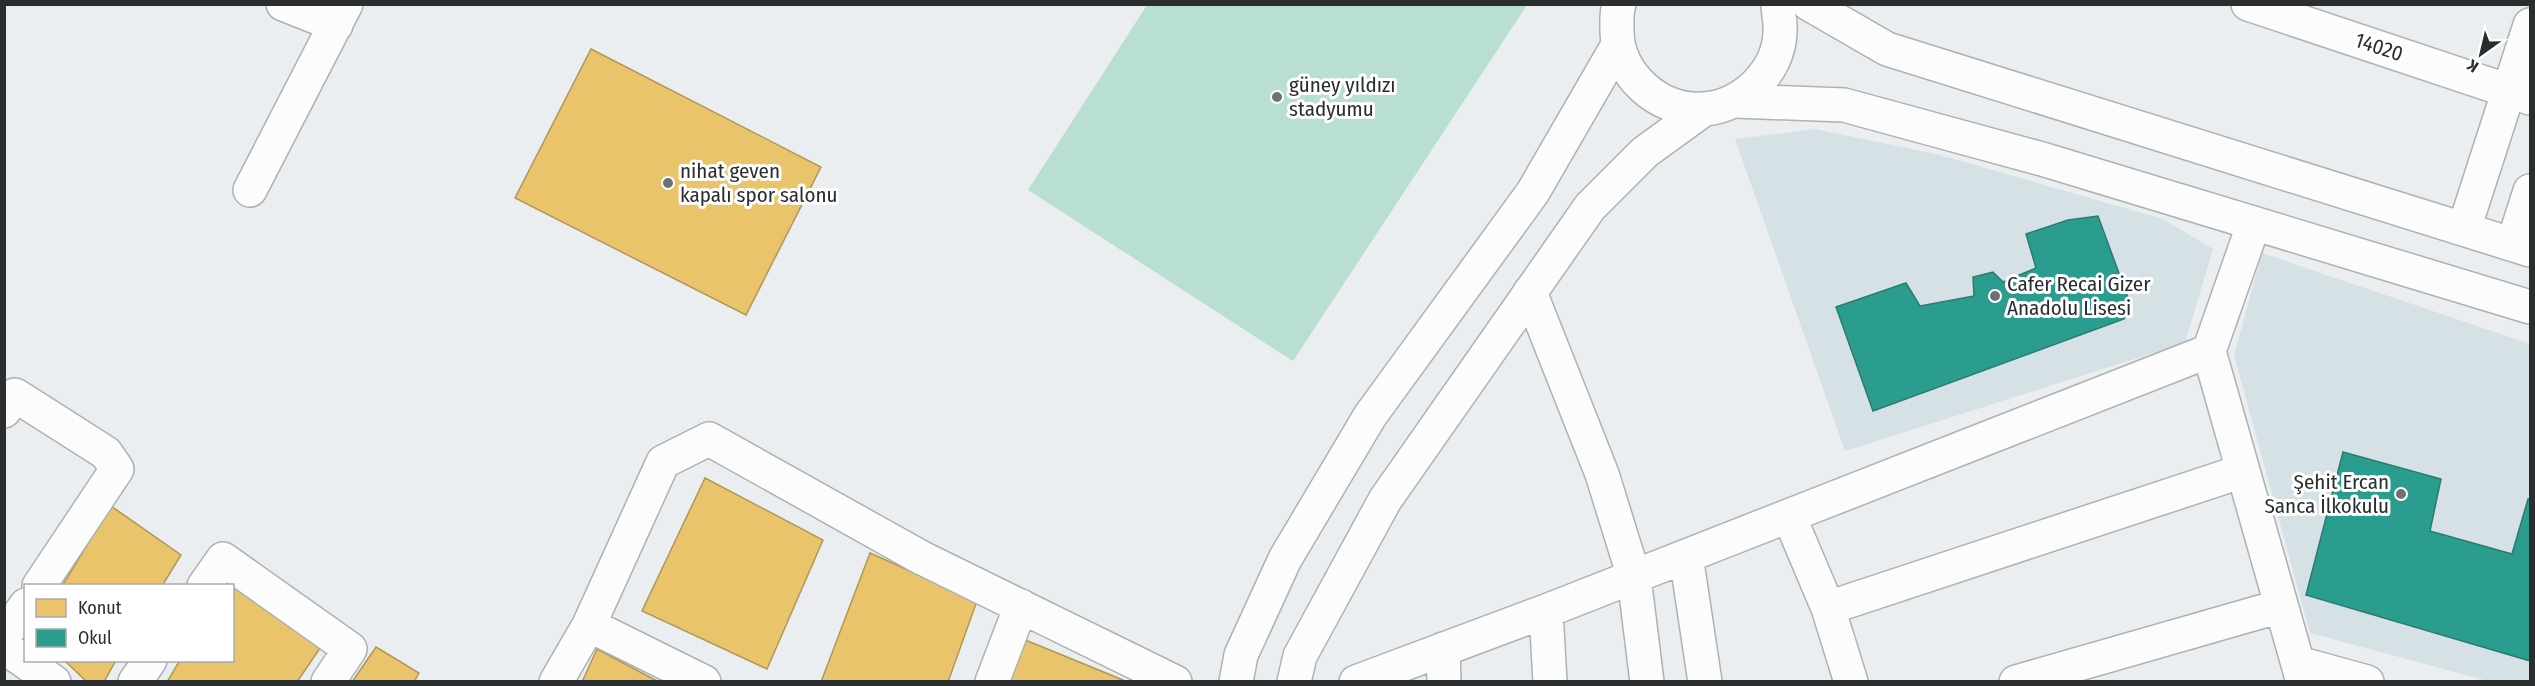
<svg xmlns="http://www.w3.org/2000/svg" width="2535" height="686" viewBox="0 0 2535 686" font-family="'Fira Sans Condensed',sans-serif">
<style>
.built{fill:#d6e1e5}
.green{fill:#b8dfcf}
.homes{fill:#e9c46a;stroke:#b09758;stroke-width:1.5}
.schools{fill:#2a9d8f;stroke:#2a7c72;stroke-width:1.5}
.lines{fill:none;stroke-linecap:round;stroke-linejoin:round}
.minor-casing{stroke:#aeb1b2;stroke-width:36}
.major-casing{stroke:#aeb1b2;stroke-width:36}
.minor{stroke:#fcfcfd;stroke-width:33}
.major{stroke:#fcfcfd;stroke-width:33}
.poi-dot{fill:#6e7173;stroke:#fff;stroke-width:2}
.labels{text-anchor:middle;stroke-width:6;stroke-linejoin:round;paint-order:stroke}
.street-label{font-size:21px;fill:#2b2e2f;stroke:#fff}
.poi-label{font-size:21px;fill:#2b2e2f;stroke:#fff;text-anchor:start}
</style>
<rect width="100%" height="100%" fill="#eaeef0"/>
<path class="built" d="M1815,129l125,26 223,64 50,30 -28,94 -340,108 -110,-312z
M2262,253l268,91v337h-42l-178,-48 -76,-278z"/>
<path class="green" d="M1147,5h380l-234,356 -265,-171z"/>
<path class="homes" d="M591,49l230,118 -75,148 -231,-117z
M705,478l118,62 -56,129 -125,-58z
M111,506l70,49 -19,31h-100z
M870,553l107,48 -29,81h-127z
M236,576l91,62 -30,44h-130l13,-22h52v-74h-2z
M1018,637l105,43 -1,2h-123z
M376,647l43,26 -5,9h-62z
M597,649l62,33h-77z
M64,660h52l-12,22h-17z"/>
<path class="schools" d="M2098,216l33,90 -7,13 -251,92 -37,-104 70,-24 14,23 54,-10 -1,-19 20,-5 10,10 33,-14 -10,-34 42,-14z
M2343,452l98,27 -11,52 82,23 16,-55h2v162l-224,-66z"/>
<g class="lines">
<g class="minor-casing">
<path id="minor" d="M283,4l53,21
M1809,4l78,45 643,201
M2248,4l282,94
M1734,101l110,4 198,54 488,148
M250,190l96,-186
M2254,223l-45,128 94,331
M2464,229l66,-204
M2513,244l17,-53
M1530,292l72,182 32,103 13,105
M4,411l11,-16 91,58 11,16 -78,117
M1789,516l39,92 23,74
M1686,556l19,126
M204,586l19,-27 127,90 -22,33
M1828,608l415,-137
M1546,611l4,71
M589,625l115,57
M4,636l22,-31
M4,647l50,35
M1443,649l1,33
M2298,663l69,19
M135,682l15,-22
M556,682l33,-57 74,-163 46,-23 213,119 253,124
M992,682l29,-76
M1356,682l190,-71 663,-260
M2016,682l265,-76"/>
</g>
<g class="major-casing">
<path id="major" d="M1619,4c-3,9 -2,19 -2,28 1,43 42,80 86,77 39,-2 76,-37 77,-77 1,-9 -2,-19 -2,-28
M1236,682l5,-27 44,-96 85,-143 163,-224 85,-147
M1294,682l6,-26 85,-156 205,-293 55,-55 58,-42"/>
</g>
<use href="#minor" class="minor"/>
<use href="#major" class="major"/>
</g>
<g class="poi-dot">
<circle cx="1277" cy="97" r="6"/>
<circle cx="668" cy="183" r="6"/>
<circle cx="1995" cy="296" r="6"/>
<circle cx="2401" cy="494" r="6"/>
</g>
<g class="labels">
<g class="street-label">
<text transform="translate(2379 47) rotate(18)" y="7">14020</text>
</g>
<g class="poi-label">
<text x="1289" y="92">güney yıldızı<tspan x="1289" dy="24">stadyumu</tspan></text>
<text x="680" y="178">nihat geven<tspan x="680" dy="24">kapalı spor salonu</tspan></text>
<text x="2007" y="291">Cafer Recai Gizer<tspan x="2007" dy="24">Anadolu Lisesi</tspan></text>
<text x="2389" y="489" text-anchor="end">Şehit Ercan<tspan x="2389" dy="24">Sanca İlkokulu</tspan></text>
</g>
</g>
<rect width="2535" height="686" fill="none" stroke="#2b2e2f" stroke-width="12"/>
<rect x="24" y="584" width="210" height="78" fill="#ffffff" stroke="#aaabac" stroke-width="1.5"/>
<rect x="36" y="599" width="30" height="18" fill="#e9c46a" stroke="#aaabac" stroke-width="1.5"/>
<text x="78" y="614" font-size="18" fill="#2b2e2f">Konut</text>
<rect x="36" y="629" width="30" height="18" fill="#2a9d8f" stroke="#aaabac" stroke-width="1.5"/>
<text x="78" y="644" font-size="18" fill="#2b2e2f">Okul</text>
<g transform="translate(2481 54) rotate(214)" stroke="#ffffff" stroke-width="4.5" paint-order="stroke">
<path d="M0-4.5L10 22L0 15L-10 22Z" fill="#2b2e2f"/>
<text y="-9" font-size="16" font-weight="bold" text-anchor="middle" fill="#2b2e2f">K</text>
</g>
</svg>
